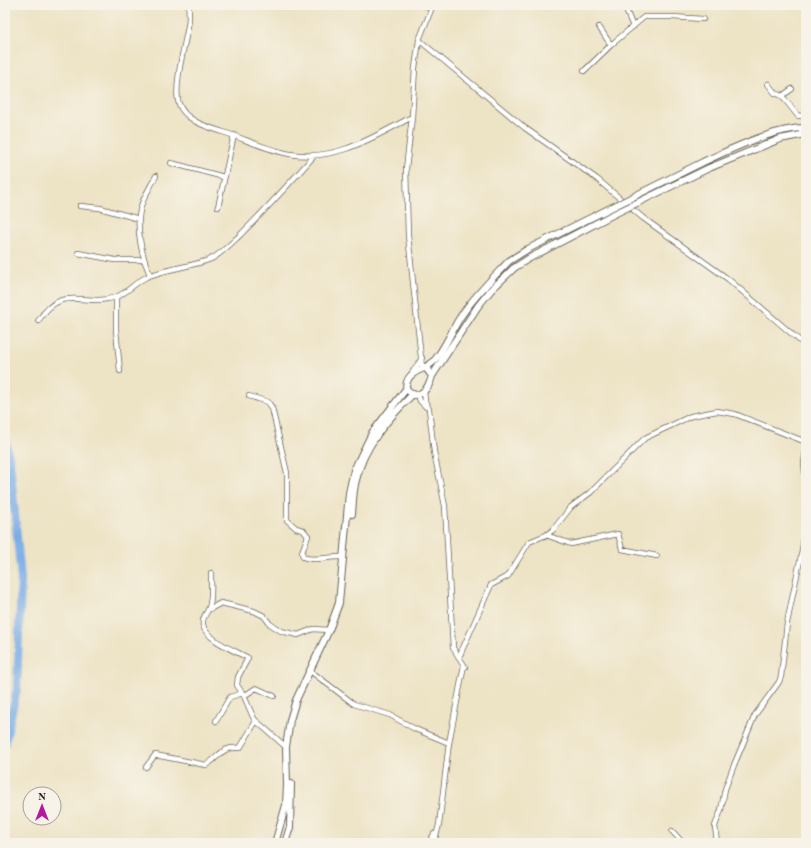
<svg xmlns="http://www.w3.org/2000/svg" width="811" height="848" viewBox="0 0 811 848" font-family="'Old Standard TT',serif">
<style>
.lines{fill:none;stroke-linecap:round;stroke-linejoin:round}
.river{stroke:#7cade7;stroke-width:8}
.minor-casing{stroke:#656257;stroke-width:6}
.major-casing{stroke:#656257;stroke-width:8}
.minor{stroke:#fff;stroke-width:4.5}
.major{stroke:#fff;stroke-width:6}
.major-bridge-casing{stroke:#656257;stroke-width:8;stroke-linecap:butt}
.major-bridge{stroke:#fff;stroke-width:6}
</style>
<rect width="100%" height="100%" fill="#f7f3e8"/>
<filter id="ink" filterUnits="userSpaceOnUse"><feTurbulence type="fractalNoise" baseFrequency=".025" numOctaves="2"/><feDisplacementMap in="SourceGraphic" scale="8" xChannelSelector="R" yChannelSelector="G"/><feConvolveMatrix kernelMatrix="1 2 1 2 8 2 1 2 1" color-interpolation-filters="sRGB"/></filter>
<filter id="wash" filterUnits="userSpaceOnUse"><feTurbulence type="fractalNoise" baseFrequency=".012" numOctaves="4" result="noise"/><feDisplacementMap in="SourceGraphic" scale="16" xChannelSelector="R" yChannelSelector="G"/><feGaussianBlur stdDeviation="0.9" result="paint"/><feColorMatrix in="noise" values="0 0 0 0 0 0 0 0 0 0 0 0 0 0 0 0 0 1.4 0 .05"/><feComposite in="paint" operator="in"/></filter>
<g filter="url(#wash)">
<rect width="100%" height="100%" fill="#ede3c5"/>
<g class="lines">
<path class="river" d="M5,440l5,22 11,117 -4,110 -12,54"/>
</g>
</g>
<g filter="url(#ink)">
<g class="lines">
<g class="minor-casing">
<path id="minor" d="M189,5c-1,7 1,14 -1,21 -3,18 -15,62 -9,78 6,17 29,23 44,28 22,7 44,18 67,22 46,8 83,-17 122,-37
M422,5l10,3
M624,5l9,22
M599,27l12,18
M419,40l106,88 72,51 46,39 85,61 78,67
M584,71l27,-26 33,-28h28l31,2
M768,84l7,9 7,3 16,20 8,-1
M782,96l10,-7
M171,163l53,14
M80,206l20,2 39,11
M218,207l16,-72
M78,253l37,7h29
M150,275c-8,-18 -14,-45 -10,-65 2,-11 11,-24 16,-34
M116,297v33l4,41
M38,321c25,-39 45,-13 78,-24 13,-5 21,-17 33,-21 20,-8 42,-9 62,-17 10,-5 18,-14 26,-21 27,-26 52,-54 77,-82
M422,367l-14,-132 -2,-66 6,-52 3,-49 4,-28 14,-35
M412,373l10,-15
M424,391l1,10 4,8 5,43 11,54 8,142 7,11
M418,395l2,6 6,6
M249,396l19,6 4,6 15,65v47l9,8 7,2 5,6 -6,16 1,5c12,5 27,-1 41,0
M806,451l-2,11 2,24
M546,535l25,9 47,-10 4,15 35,7
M211,573c0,10 1,21 -1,31 -1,8 -9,13 -7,21 3,15 33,26 45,33l-10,19 -1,8 7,11 10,23 32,28
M208,610l13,-7 33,8 10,5 6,8 11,7 17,4 15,-6 16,1
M465,667l-6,-10 32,-72 17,-9 21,-34 17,-7 7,-5 18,-23 20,-15 54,-54 46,-22 26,-5 18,3 71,28
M313,673l41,31 36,11 25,14 34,14
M244,696l12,-8 18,8
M216,721l14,-24 13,-4
M146,767l9,-12 51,10c14,-8 15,-19 34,-17l16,-27
M672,831l11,12
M429,843l5,-9
M434,843l5,-18 10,-82 15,-78
M717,843l-2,-17 6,-16 4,-21 9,-24 21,-50 24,-33 2,-5 6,-54 15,-72 4,-28"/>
</g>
<g class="major-casing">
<path id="major" d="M705,161c29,-13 69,-33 101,-33
M709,168l71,-29 26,-5
M425,367l7,9c-2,9 -8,19 -18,19l-8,-6c0,-20 18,-17 28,-28 12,-14 17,-30 27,-45 15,-22 30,-36 48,-55
M432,376l46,-70 13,-16 23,-22
M352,514c1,-12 1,-23 4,-34 8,-35 32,-61 57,-86
M275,843l11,-38 1,-20 -1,-38 4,-27 6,-20 33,-70 10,-27 10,-110 5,-23 18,-37 34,-44
M285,843l5,-16 1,-43"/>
</g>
<use href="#minor" class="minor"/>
<use href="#major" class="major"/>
<g class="major-bridge-casing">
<path id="major-bridge" d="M509,261l19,-12 177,-88
M514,268l14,-9 84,-44 97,-47"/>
</g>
<use href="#major-bridge" class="major-bridge"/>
</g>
</g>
<rect width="811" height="848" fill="none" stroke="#f7f3e8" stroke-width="20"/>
<g transform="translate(42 806)"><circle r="19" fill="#f7f3e8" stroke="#9f9d96"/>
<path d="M0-3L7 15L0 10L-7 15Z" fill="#b5179e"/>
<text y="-6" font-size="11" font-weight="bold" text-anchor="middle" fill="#1c1c1c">N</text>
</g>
</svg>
